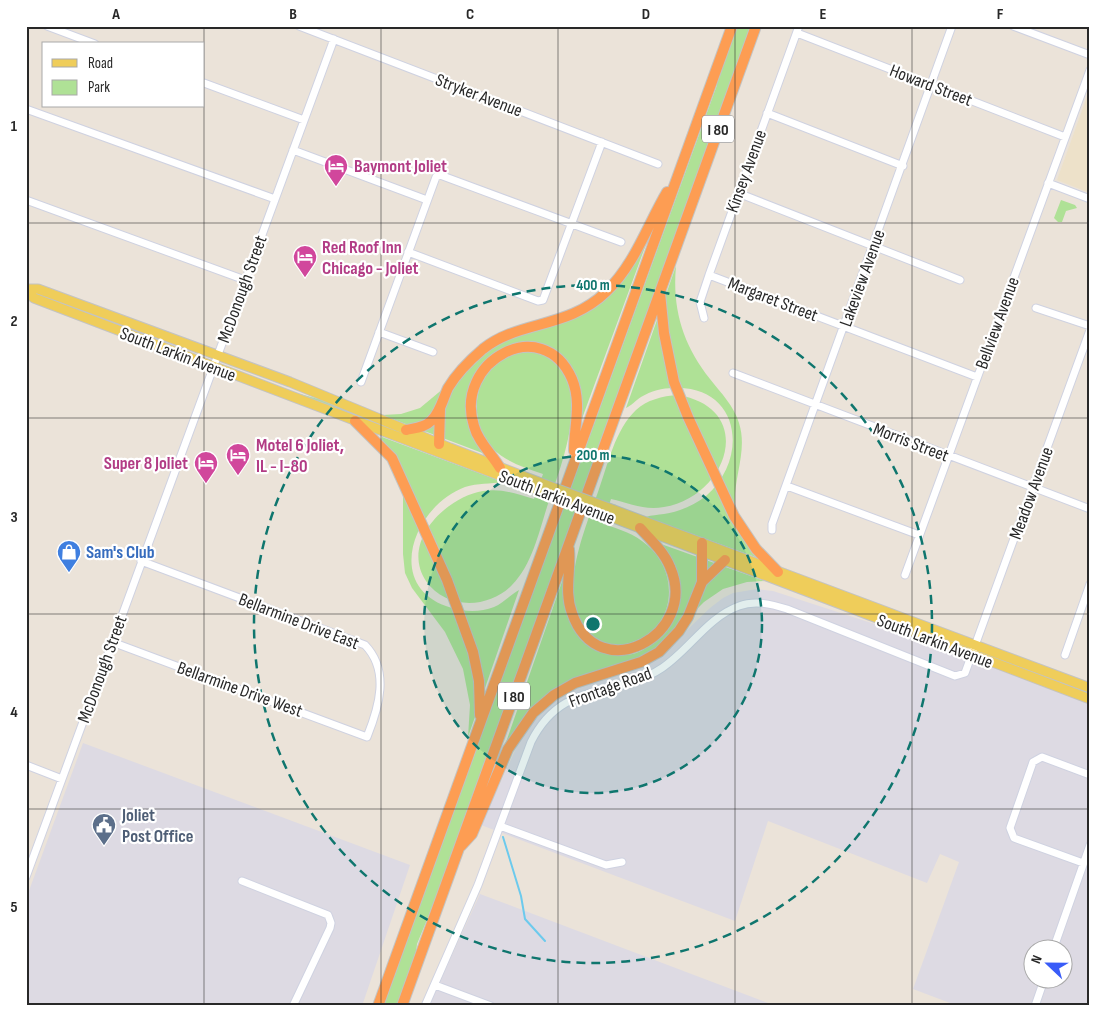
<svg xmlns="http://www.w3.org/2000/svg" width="1116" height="1032" viewBox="0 0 1116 1032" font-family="'Sofia Sans Condensed',sans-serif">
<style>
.industrial{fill:#dddae3;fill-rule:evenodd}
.education{fill:#ede1c9}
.green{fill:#afe196}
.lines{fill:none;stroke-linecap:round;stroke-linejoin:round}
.stream{stroke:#6ccaed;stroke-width:2}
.minor-casing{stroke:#cfd2e1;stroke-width:9}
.major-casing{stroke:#c3c3c3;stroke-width:11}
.highway-casing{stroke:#c3c3c3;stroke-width:12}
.minor{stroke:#fff;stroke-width:7}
.major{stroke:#efcd5a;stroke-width:9}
.highway{stroke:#fd9d53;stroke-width:10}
.major-bridge-casing{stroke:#c3c3c3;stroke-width:11;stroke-linecap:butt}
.major-bridge{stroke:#efcd5a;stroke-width:9}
.grid{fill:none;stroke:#282828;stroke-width:1;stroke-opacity:0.55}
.ring{fill:none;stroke:#0f766e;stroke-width:2.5;stroke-dasharray:9 6}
.labels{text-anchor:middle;stroke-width:4.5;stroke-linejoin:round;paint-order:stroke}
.shield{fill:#fff;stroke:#686868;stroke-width:1}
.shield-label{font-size:16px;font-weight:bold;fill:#282828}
.street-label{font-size:18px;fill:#282828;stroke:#fff}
.hotel-label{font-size:18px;font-weight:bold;fill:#b23c85;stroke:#fff;text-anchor:start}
.shop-label{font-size:18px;font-weight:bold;fill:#366cbe;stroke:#fff;text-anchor:start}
.service-label{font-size:18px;font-weight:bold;fill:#4e5e75;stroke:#fff;text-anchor:start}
.centre{fill:#0f766e;stroke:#fff;stroke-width:2.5}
.ring-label{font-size:15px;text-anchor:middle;font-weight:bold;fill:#0f766e;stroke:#fff;stroke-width:4.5;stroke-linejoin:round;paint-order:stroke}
.neatline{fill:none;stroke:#282828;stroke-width:2}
.grid-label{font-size:16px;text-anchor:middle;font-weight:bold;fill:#282828}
</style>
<rect width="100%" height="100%" fill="#ebe3d9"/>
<path class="industrial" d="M757,589l16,2 123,40 194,74v301h-132l-45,-17 46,-127 -19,-8 -13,29 -159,-62 -33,100 -254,-96 43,-94 25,-27 35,-19 64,-21 12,-8 50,-48 13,-10 10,-5zM1034,950h30v30h-30z
M83,743l327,122 -48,141h-327l-9,-3v-104z
M480,894l296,112h-347z"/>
<path class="education" d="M1089,91l1,1v101l-33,-13z"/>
<path class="green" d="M736,26h15l-311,862 -23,56 -1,8 -19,54h-14l334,-921v-7z
M1061,200l14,5 2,3 -11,3 -4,11h-4l-4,-4z
M652,228l-72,196 -19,-65 -46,-14 -45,43 15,66 -103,-39 19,-1 19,-6 78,-65 98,-38z
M676,266c-4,43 7,79 34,113 11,14 24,27 29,44 9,28 -6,55 -4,83 2,14 17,38 23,52l-112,-41c5,-2 12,-2 18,-3 15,-2 30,-9 42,-18 44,-38 34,-111 -32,-108 -12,0 -23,3 -33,9 -5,3 -10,9 -15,11z
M525,351c80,8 37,112 22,156 -8,25 -15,58 -35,78 -23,24 -66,25 -86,-4 -26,-39 20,-84 57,-90 19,-3 34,3 51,8l9,-25c-18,-6 -37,-12 -51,-26 -24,-26 -20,-76 15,-92 5,-2 13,-3 18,-5z
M293,392l36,10 85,35v2l-121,-46z
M678,395c80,14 49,102 -14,112 -19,4 -35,-4 -53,-8l-8,25c16,5 32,10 44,21 32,26 30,81 -12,96 -9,4 -19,6 -29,2 -62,-22 -21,-113 -7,-154 9,-25 16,-59 37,-79 11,-10 26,-14 42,-15z
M382,437l121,45c-13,2 -25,1 -38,5 -53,20 -82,102 -13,121 14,4 29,4 42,-1 9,-4 16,-12 25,-17l-51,147 2,-32 -7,-36 -18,-37 -33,-44 -7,-15 -2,-19v-60l-14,-46 -8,-8z
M661,544l104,37 -18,1 -24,7 -19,13 -48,48 -16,9 -66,20 -70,69 61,-175 9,52c10,6 38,27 47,29 28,5 43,-27 55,-45z"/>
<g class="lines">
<path class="stream" d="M503,837l18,59 4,23 20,22"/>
<g class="minor-casing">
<path id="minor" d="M47,26l48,18
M299,26l359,138
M1013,26l77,29
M797,33l268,104
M204,83l100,37
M26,109l249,90
M767,113l136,53
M293,150l134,50
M1048,183l42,16
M738,193l222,87
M26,200l219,80
M408,252l130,49 5,-1 59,-158
M709,275l268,102
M1036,308l54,18
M704,318l-4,-16 9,-27 90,-249
M379,332l54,20
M733,373l357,136
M361,382l75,-205 4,-2 181,67
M787,486l132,49
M772,530v-6l180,-498
M905,575l185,-505
M112,642l255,95c12,-30 23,-66 -2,-92l-224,-84
M1065,655l25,-71
M26,765l36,14
M500,826l106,39 16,-3
M1083,863l-69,-25 -4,-10 23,-66 9,-5 48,18
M26,877l308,-838
M242,881l86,34 3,8 -1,5 -37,78
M1053,950l37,-105
M435,985l56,21
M425,1006l53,-121 53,-143c32,-64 83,-42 131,-74 27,-18 46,-51 77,-62 16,-6 32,-2 48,3l168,67 10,-3 125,-343
M1035,1006l9,-26"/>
</g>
<g class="major-casing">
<path id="major" d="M26,289h12l252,93 160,66 91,35
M26,291l8,7 504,192
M614,510l476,178
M606,515l484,184"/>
</g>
<g class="highway-casing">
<path id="highway" d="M660,293l4,40 10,49 14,35 46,99 22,33 22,23
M355,421l37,37 55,122 26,72 6,29 1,34
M406,430c9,-2 18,-2 25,-9 9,-8 12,-22 17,-33 9,-15 22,-28 35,-39 36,-29 85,-20 123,-57 29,-28 41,-66 61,-100
M439,444l1,-36
M500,468c-8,-14 -22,-26 -26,-42 -21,-65 69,-114 98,-47 10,24 2,47 2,72
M569,549c2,22 -5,43 3,64 26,76 128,22 98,-46 -6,-15 -19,-27 -30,-39
M702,582v-39
M461,846l11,-12 36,-85 25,-36 21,-18 21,-12 66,-21 18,-10 20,-21 9,-14 14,-35 23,-22
M378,1006l354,-980
M402,1006l354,-980"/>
</g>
<use href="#minor" class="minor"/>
<use href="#major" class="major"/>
<use href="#highway" class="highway"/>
<g class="major-bridge-casing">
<path id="major-bridge" d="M541,483l73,27
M538,490l68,25"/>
</g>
<use href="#major-bridge" class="major-bridge"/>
</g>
<path class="grid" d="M204,26v980M381,26v980M558,26v980M735,26v980M912,26v980M26,223h1064M26,418h1064M26,614h1064M26,809h1064"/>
<circle cx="593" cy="624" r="169" fill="#0f766e" fill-opacity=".12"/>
<g class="ring">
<circle cx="593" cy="624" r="169"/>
<circle cx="593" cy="624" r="339"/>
</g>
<defs>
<g id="hotel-pin" transform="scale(1.25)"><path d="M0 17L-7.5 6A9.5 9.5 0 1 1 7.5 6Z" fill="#d1479c" stroke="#fff"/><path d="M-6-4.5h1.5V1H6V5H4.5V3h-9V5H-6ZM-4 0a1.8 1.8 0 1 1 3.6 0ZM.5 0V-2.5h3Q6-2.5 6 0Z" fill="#fff"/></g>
<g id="shop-pin" transform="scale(1.25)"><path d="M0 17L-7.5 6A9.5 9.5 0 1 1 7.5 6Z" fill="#3f7fe0" stroke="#fff"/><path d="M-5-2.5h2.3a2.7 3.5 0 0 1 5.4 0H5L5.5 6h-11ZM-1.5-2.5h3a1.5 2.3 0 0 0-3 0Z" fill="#fff"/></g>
<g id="civic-pin" transform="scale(1.25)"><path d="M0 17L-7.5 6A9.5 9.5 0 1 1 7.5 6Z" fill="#5c6f8a" stroke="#fff"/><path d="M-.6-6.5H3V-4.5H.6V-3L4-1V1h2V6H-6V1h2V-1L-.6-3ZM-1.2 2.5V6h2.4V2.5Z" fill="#fff"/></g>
</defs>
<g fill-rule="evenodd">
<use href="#hotel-pin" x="336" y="166"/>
<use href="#hotel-pin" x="305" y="257"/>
<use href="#hotel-pin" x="238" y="455"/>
<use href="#hotel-pin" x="206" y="463"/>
<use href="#shop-pin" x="69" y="552"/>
<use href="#civic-pin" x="104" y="825"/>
</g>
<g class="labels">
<g class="shield">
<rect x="702" y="115.5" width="32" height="27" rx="4"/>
<rect x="498" y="682.5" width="32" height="27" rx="4"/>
</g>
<g class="shield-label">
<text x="718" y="135">I 80</text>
<text x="514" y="702">I 80</text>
</g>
<g class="street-label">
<text transform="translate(931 85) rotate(21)" y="6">Howard Street</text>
<text transform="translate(479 95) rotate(21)" y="6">Stryker Avenue</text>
<text transform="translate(746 171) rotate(-70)" y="6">Kinsey Avenue</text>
<text transform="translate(862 278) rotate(-70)" y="6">Lakeview Avenue</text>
<text transform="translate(242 289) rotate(-70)" y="6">McDonough Street</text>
<text transform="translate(773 299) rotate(21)" y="6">Margaret Street</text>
<text transform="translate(997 323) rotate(-70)" y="6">Bellview Avenue</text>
<text transform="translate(178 354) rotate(21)" y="6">South Larkin Avenue</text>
<text transform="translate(911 442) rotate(21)" y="6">Morris Street</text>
<text transform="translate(1031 493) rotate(-70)" y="6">Meadow Avenue</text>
<text transform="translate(557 497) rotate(21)" y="6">South Larkin Avenue</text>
<text transform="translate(299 621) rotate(21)" y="6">Bellarmine Drive East</text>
<text transform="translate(935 641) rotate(21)" y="6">South Larkin Avenue</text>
<text transform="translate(102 669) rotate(-70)" y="6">McDonough Street</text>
<text transform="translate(610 687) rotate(-20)" y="6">Frontage Road</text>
<text transform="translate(240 689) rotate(20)" y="6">Bellarmine Drive West</text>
</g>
<g class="hotel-label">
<text x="354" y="172">Baymont Joliet</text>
<text x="322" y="253">Red Roof Inn<tspan x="322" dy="21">Chicago - Joliet</tspan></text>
<text x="256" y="451">Motel 6 Joliet,<tspan x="256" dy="21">IL - I-80</tspan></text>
<text x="188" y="469" text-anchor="end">Super 8 Joliet</text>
</g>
<g class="shop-label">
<text x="86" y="558">Sam's Club</text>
</g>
<g class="service-label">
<text x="122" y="821">Joliet<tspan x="122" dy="21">Post Office</tspan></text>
</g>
</g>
<circle cx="593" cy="624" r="8" class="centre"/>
<g class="ring-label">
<text x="593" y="290">400 m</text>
<text x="593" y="460">200 m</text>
</g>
<rect width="1116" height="1032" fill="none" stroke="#ffffff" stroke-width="55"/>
<rect x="42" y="42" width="162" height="65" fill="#ffffff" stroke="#a9a9a9"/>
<rect x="52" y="59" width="25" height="8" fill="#efcd5a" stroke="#a9a9a9"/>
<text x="88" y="68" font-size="15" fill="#282828">Road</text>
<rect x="52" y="80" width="25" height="15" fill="#afe196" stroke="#a9a9a9"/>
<text x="88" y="92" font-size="15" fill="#282828">Park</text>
<g transform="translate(1048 964) rotate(292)"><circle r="24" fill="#ffffff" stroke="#a9a9a9"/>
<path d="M0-4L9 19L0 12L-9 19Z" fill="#395cf8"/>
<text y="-8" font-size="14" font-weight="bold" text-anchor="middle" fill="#282828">N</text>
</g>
<rect x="28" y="28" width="1060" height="976" class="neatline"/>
<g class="grid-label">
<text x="116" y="19">A</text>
<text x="293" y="19">B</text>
<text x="470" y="19">C</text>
<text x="646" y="19">D</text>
<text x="823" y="19">E</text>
<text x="1000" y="19">F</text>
<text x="14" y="131">1</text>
<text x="14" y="326">2</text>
<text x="14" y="522">3</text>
<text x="14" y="717">4</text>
<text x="14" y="912">5</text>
</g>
</svg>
